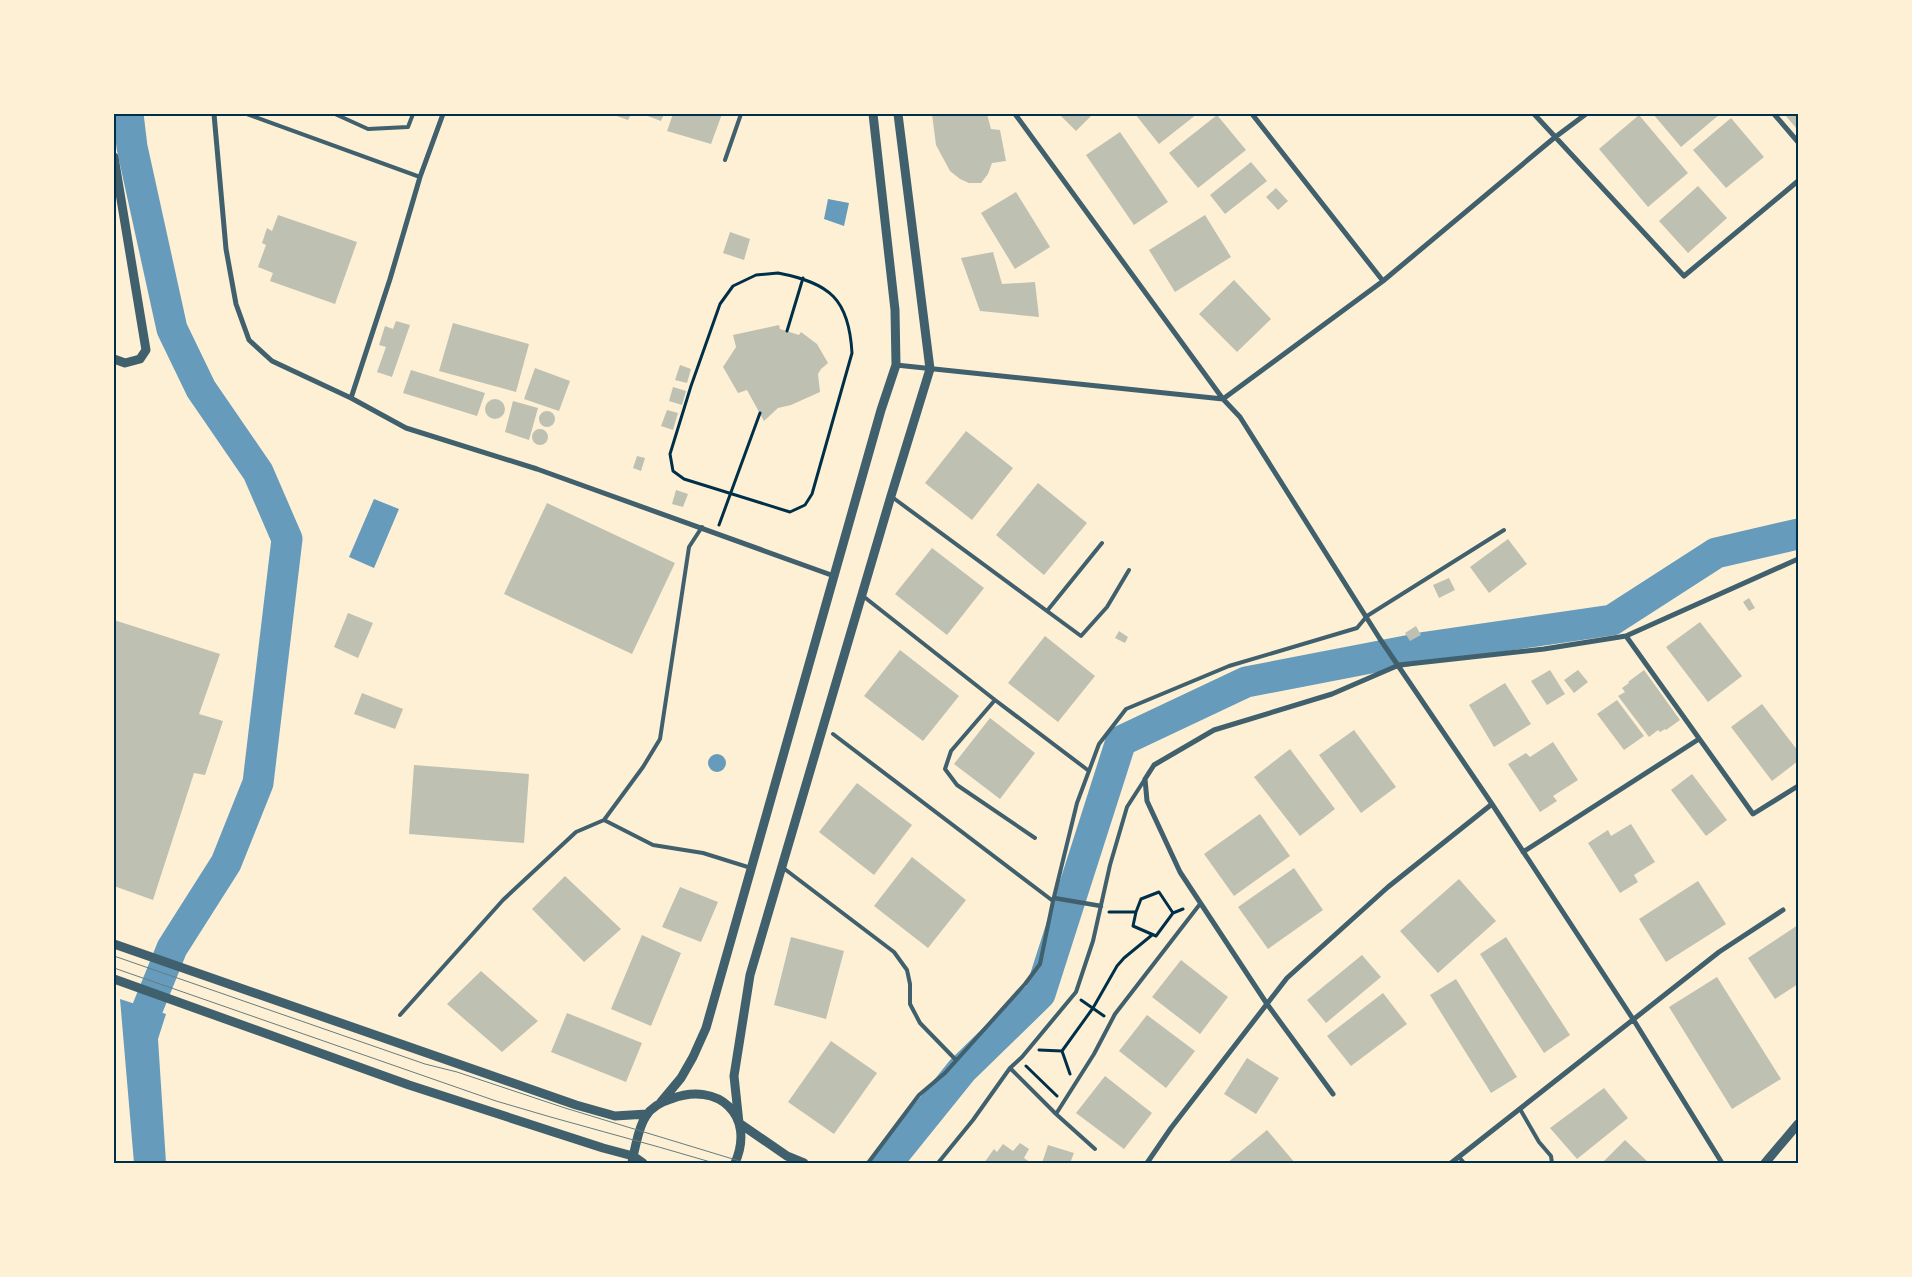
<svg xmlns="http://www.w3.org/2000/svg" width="1912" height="1277" viewBox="0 0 1912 1277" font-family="Montserrat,sans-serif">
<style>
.water{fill:#669bbc}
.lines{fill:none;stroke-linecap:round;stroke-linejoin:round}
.river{stroke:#669bbc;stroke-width:31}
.building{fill:#bec0b2}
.path{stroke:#003049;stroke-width:3}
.service{stroke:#3f606c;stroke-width:4}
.pedestrian{stroke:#3f606c;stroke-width:4.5}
.minor{stroke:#3f606c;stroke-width:5}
.tertiary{stroke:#3f606c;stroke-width:9}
.tram{stroke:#657d81;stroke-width:1}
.neatline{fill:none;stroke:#003049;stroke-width:2}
</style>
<rect width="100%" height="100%" fill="#fdf0d5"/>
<path class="water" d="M828,199l21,4 -5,23 -20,-7z
M374,499l25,10 -25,59 -25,-11z
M708 763a9 9 0 1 1 18 0a9 9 0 1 1-18 0Z
M120,999l46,15 -8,25 8,124h-32z"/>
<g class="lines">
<path class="river" d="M128,114l4,33 40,182 29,60 57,83 29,67 -29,244 -32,80 -54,85 -28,69 -4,20 1,11
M887,1163l75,-93 78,-76 81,-253 125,-59 181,-35 185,-27 104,-67 82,-19"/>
</g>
<path class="building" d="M611,114h20l-3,6z
M642,114h22l-3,7z
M673,114h49l-11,30 -44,-13z
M932,114h55l4,15 9,1 6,31 -14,2 -4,11 -7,9h-12l-9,-4 -10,-8 -14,-26z
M1059,114h34l-17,17z
M1135,114h62l-38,30z
M1653,114h67l-39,33z
M1784,114h14v16z
M1217,115l29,35 -48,38 -29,-35z
M1639,115l49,58 -40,34 -49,-58z
M1731,118l33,39 -38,31 -33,-38z
M1120,132l48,70 -34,23 -48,-70z
M1251,162l16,19 -42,33 -15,-19z
M1698,186l29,32 -39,35 -29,-32z
M1276,188l12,13 -10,9 -12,-13z
M1016,192l34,55 -35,22 -34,-56z
M278,215l79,27 -22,62 -65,-23 3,-8 -15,-6 8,-22 -4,-2 5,-15 5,3z
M1205,215l26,42 -56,35 -26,-42z
M730,232l20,7 -6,21 -21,-7z
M993,252l9,32 33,-2 4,35 -59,-6 -19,-53z
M1234,280l37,39 -34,33 -38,-38z
M396,321l14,4 -18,52 -15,-5 9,-25 -7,-2 6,-19 8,3z
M453,323l76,21 -13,48 -77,-21z
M779,325l1,4 19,6 2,-3 16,12 11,19 -7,6 -3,5 2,18 -29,13 -13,3 -14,13 -17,-31 -9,3 -15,-26 13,-20 -3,-12z
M680,365l11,4 -4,14 -12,-3z
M535,368l35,13 -11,30 -35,-12z
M411,370l74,23 -8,23 -74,-23z
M673,387l13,4 -4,14 -13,-4z
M485 409a10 10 0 1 1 20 0a10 10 0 1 1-20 0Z
M513,401l25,7 -9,32 -24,-8z
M667,410l11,3 -5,17 -12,-4z
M539 419a8 8 0 1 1 16 0a8 8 0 1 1-16 0Z
M532 437a8 8 0 1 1 16 0a8 8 0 1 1-16 0Z
M966,431l47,37 -41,52 -47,-37z
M637,456l8,2 -4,13 -8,-3z
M1038,483l49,40 -43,52 -48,-40z
M676,490l12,4 -5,13 -11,-3z
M547,503l128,60 -43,91 -128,-60z
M1508,539l19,25 -38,29 -19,-26z
M932,548l52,40 -37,47 -52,-41z
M1449,578l6,12 -16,8 -6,-13z
M1749,598l6,10 -6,3 -6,-9z
M348,613l25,10 -15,35 -24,-11z
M114,620l106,34 -21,60 24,7 -18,54 -11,-2 -41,127 -39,-14z
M1700,622l42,54 -34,26 -42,-55z
M1416,626l5,9 -11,6 -5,-8z
M1119,631l9,6 -3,6 -10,-5z
M1045,636l50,40 -37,46 -50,-39z
M900,650l59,46 -36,45 -59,-45z
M1550,670l15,24 -18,11 -16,-24z
M1578,670l10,12 -14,11 -10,-13z
M1644,670l36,50 -14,10 -1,-1 -5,3 -2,-2 -9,7 -31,-41 7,-4 -3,-4 7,-5 -1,-1z
M1505,683l26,41 -37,23 -25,-42z
M362,693l41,16 -8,20 -41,-15z
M1617,700l27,36 -20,14 -27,-36z
M1762,704l36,47v10l-26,20 -41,-54z
M990,718l45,35 -35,46 -46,-35z
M1354,730l42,57 -35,26 -42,-58z
M1553,742l25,38 -25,16 4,5 -17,11 -32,-48 18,-11 4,4z
M1290,749l45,60 -35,27 -46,-59z
M414,765l115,9 -5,69 -115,-9z
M1692,774l35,46 -21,16 -35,-46z
M857,783l55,42 -38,50 -55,-43z
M1260,814l30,42 -56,40 -30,-42z
M1631,824l24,38 -21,13 4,7 -18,11 -32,-50 20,-13 3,6z
M912,857l54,43 -38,48 -54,-42z
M1294,868l29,42 -55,39 -30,-42z
M565,876l56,53 -37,33 -52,-53z
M1459,879l37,42 -58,52 -38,-42z
M1698,881l28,43 -60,38 -27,-43z
M680,887l38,15 -17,40 -39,-15z
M1798,925v59l-23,15 -27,-41z
M642,935l39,18 -30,73 -40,-17z
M791,937l53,14 -18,68 -52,-14z
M1506,937l64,98 -26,18 -64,-99z
M1362,955l19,22 -55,46 -19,-23z
M1181,960l47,37 -28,37 -48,-37z
M481,971l57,50 -36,31 -55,-48z
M1717,977l64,102 -49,30 -63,-102z
M1456,979l61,98 -26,16 -61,-98z
M1383,993l24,31 -56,42 -24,-30z
M567,1013l75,30 -16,39 -75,-30z
M1147,1015l48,36 -29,37 -47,-37z
M831,1041l46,32 -43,61 -46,-32z
M1247,1058l32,20 -23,36 -32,-20z
M1105,1076l47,37 -28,36 -48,-36z
M1604,1088l24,30 -51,41 -27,-31z
M1267,1130l28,33h-68z
M1625,1140l24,23h-47z
M1020,1143l9,6 -5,9 7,5h-47l10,-14 3,3 6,-8 10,7z
M1048,1145l26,8 -4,10h-28z"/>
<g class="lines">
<path class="path" d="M778,273c52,10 71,26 74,80l-40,141 -7,11 -15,7 -106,-33 -11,-8 -3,-17 21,-68 29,-82 13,-18 23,-11z
M787,331l16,-53
M719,525l41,-112
M1109,912h27l5,-13 18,-7 14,21 10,-4
M1136,912l-3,14 23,10 17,-23
M1081,1000l23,16
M1039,1050l23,1 31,-43 24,-42 7,-8 28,-23
M1062,1051l8,23
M1026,1066l31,30"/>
<path class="service" d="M247,114l173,63
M335,114l33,15 40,-2 5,-13
M725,160l16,-46
M892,497l189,139 26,-29 22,-37
M702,527l-13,20 -29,192 -17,28 -39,53 49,25 50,8 48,15
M863,596l132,104 94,71
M1047,611l55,-68
M995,700l-44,51 -6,18 12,16 78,53
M833,734l220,167
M782,867l112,85 13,18 3,14v20l10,19 36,37
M400,1015l103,-115 73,-68 28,-12
M1010,1068l46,46 39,35
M1520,1109l19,33 12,14 1,7
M1056,1114l38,-60 21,-40 85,-110
M1459,1157l5,6
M868,1163l51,-68 26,-22 80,-89 15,-20 13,-63 24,-98 22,-59 27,-35 103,-43 128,-38 10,-12 137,-86
M938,1163l35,-43 37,-52 12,-11 54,-65 17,-51 17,-76 17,-58 18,-28"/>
<path class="pedestrian" d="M1054,898l47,8"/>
<path class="minor" d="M214,114l12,135 10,55 13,36 23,21 79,37 55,30 131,41 297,107
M1015,114l208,285 17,18 140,222 112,165 141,215 89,144
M1252,114l131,167
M1534,114l150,162 114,-95
M1774,114l24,28
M896,365l327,34
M351,398l39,-119 30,-102 23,-63
M1223,399l160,-118 171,-143 32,-24
M1626,636l127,178 45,-28
M1523,852l176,-113
M1333,1094l-66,-90 -87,-132 -33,-71 -2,-22 9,-14 60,-35 118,-36 67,-29 145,-16 82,-13 172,-77
M1147,1163l24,-35 116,-150 101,-91 104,-83
M1451,1163l268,-211 64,-42"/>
<path class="tertiary" d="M114,157l32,193 -6,9 -15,4 -11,-4
M114,944l462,161 39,11 32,-2
M114,979l295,106 194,63 30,8 -1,7
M661,1102l20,-24 12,-21 13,-29 175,-618 15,-45 -1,-55 -22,-196
M643,1163l-10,-7c4,-14 5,-28 13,-40 5,-8 15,-14 25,-17 47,-18 85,16 64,64
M804,1163l-17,-7 -48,-33 -5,-47 16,-101 141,-479 39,-127 -32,-255
M1765,1163l33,-39"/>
<path class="tram" d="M114,956l311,108 32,8 108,36 181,55
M114,968l382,133c72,22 145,40 218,62"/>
</g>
<rect width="1912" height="1277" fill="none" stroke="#fdf0d5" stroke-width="230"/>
<rect x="115" y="115" width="1682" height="1047" class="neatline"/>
</svg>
